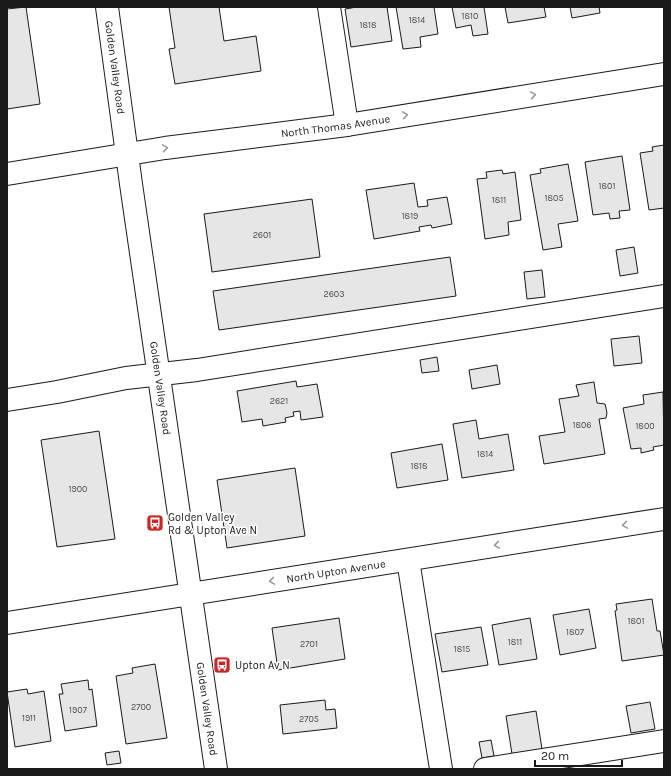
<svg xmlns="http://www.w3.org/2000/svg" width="671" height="776" viewBox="0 0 671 776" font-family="Karla,sans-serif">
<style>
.building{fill:#e6e6e6;stroke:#1a1a1a}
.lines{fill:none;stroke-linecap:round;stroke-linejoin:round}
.minor-casing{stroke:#1a1a1a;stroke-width:24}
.minor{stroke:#fff;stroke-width:22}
.oneway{stroke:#989898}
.labels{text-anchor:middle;stroke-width:3;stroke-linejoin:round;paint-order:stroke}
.number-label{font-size:9px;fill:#4d4d4d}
.street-label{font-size:11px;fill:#1a1a1a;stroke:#fff}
.poi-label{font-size:11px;fill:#1a1a1a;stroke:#fff;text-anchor:start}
</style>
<rect width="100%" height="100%" fill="#fff"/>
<path class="building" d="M26,7l14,97 -33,5v-100z
M169,7h50l5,34 32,-5 5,35 -86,13 -6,-35 6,-1z
M357,7h30l5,34 -41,6 -6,-38z
M396,7h38l4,27 -18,3 1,10 -18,2z
M452,7h32l4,27 -15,2 -2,-11 -15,3z
M505,7h39l2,10 -38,6z
M570,7h29l1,6 -28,5z
M664,145v63l-15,2 -9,-57 13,-2 -1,-4z
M622,156l8,54 -11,1 1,7 -10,1 -1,-6 -16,2 -8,-53z
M568,164l10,57 -20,3 4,23 -19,3 -13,-75 11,-2 -1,-4z
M502,170l1,4 12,-2 6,48 -13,2 1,13 -24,4 -8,-60 10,-1 -1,-6z
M414,183l4,24 10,-1 -1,-6 20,-3 5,27 -20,4 -1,-3 -12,2 1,4 -46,8 -8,-49z
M312,199l8,58 -108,15 -8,-58z
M634,247l4,26 -18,3 -4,-26z
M450,257l6,39 -237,34 -6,-39z
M542,270l3,27 -18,2 -3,-27z
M639,336l3,27 -28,3 -3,-27z
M437,357l2,14 -17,2 -2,-13z
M497,365l3,19 -28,5 -3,-19z
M296,381l1,6 20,-3 6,33 -22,3 -1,-9 -7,1 1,4 -9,2 1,4 -23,4 -1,-7 -20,3 -5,-31z
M594,382l3,21 8,1 2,9 -1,5 -7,1 6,35 -61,10 -5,-28 26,-4 -6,-33 20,-3 -3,-11z
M663,392l1,53 -11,2 1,3 -13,3v-5l-10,1 -8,-41 21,-4 -1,-9z
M476,420l3,19 29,-5 6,36 -52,8 -9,-54z
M99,431l16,108 -58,8 -16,-107z
M442,444l6,36 -51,8 -6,-35z
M295,468l10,68 -78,12 -10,-68z
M652,599l5,32h3l4,24 -42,6 -7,-50 2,-1 -1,-6z
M589,609l7,39 -36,7 -7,-40z
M339,618l6,41 -67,11 -6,-42z
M530,618l7,41 -38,6 -7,-40z
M481,627l7,38 -46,7 -7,-38z
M155,664l12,74 -41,6 -10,-68 17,-3 -1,-5z
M88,680l1,10 3,-1 5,37 -32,5 -6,-37h4l-2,-10z
M27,689l1,5 16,-3 7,50 -36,6 -8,-55z
M325,700l1,10 9,-1 2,19 -54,6 -3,-29z
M650,702l5,27 -24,4 -5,-27z
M536,711l6,38 -30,5 -6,-38z
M491,740l3,16 -12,2 -3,-16z
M119,751l2,12 -14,2 -2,-12z"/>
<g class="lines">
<g class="minor-casing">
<g id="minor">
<path id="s1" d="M107,7l24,177 85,585"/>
<path d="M329,7l18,118"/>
<path id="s2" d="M7,174l158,-26 182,-23 317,-51"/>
<path d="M7,400l50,-8 69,-14 71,-8 467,-74"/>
<path d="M408,560l33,209"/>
<path id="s3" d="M7,623l657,-104"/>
<path d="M485,769l179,-28"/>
</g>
</g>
<use href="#minor" class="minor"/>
</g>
<defs><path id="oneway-chevron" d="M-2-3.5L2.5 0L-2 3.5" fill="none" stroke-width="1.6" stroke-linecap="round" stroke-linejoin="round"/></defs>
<g class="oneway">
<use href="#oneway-chevron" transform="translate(533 95) rotate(-9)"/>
<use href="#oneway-chevron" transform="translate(405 115) rotate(-9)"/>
<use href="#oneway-chevron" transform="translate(165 148) rotate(-9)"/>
<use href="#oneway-chevron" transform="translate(625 525) rotate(171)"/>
<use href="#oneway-chevron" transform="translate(497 545) rotate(171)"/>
<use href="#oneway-chevron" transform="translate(272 581) rotate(171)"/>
</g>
<defs>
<g id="bus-square" transform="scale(0.9)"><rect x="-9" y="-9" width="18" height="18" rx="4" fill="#c62828" stroke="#fff"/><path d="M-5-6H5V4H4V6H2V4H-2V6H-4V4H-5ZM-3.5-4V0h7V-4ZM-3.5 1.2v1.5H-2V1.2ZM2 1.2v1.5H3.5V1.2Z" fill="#fff"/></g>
</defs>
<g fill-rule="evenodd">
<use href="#bus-square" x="155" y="523"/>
<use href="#bus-square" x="222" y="665"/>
</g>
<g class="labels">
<g class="number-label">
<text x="470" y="19">1810</text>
<text x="417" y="23">1814</text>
<text x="368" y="28">1818</text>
<text x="607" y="189">1801</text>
<text x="554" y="201">1805</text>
<text x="499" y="203">1811</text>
<text x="410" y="219">1819</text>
<text x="262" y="238">2601</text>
<text x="334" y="297">2603</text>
<text x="279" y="404">2621</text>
<text x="582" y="428">1806</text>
<text x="645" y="429">1800</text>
<text x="485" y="457">1814</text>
<text x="419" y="469">1818</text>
<text x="78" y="492">1900</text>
<text x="636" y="624">1801</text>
<text x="575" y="635">1807</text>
<text x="515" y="645">1811</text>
<text x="309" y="647">2701</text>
<text x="462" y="652">1815</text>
<text x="141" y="710">2700</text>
<text x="78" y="713">1907</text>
<text x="29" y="721">1911</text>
<text x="309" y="722">2705</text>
</g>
<g class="street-label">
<text dy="4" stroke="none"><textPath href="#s1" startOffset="61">Golden Valley Road</textPath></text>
<text dy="4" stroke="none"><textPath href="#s2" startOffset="332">North Thomas Avenue</textPath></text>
<text dy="4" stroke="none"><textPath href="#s1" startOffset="385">Golden Valley Road</textPath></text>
<text dy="4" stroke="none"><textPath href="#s3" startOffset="333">North Upton Avenue</textPath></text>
<text dy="4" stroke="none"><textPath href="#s1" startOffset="709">Golden Valley Road</textPath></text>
</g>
<g class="poi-label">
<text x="168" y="521">Golden Valley<tspan x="168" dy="13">Rd &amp; Upton Ave N</tspan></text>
<text x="235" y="669">Upton Av N</text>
</g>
</g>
<rect width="671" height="776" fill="none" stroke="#1a1a1a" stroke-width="16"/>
<path d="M535 760v6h87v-6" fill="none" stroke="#1a1a1a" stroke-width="2"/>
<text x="541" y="760" font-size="12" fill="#1a1a1a" stroke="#ffffff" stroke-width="3" paint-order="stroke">20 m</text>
</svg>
